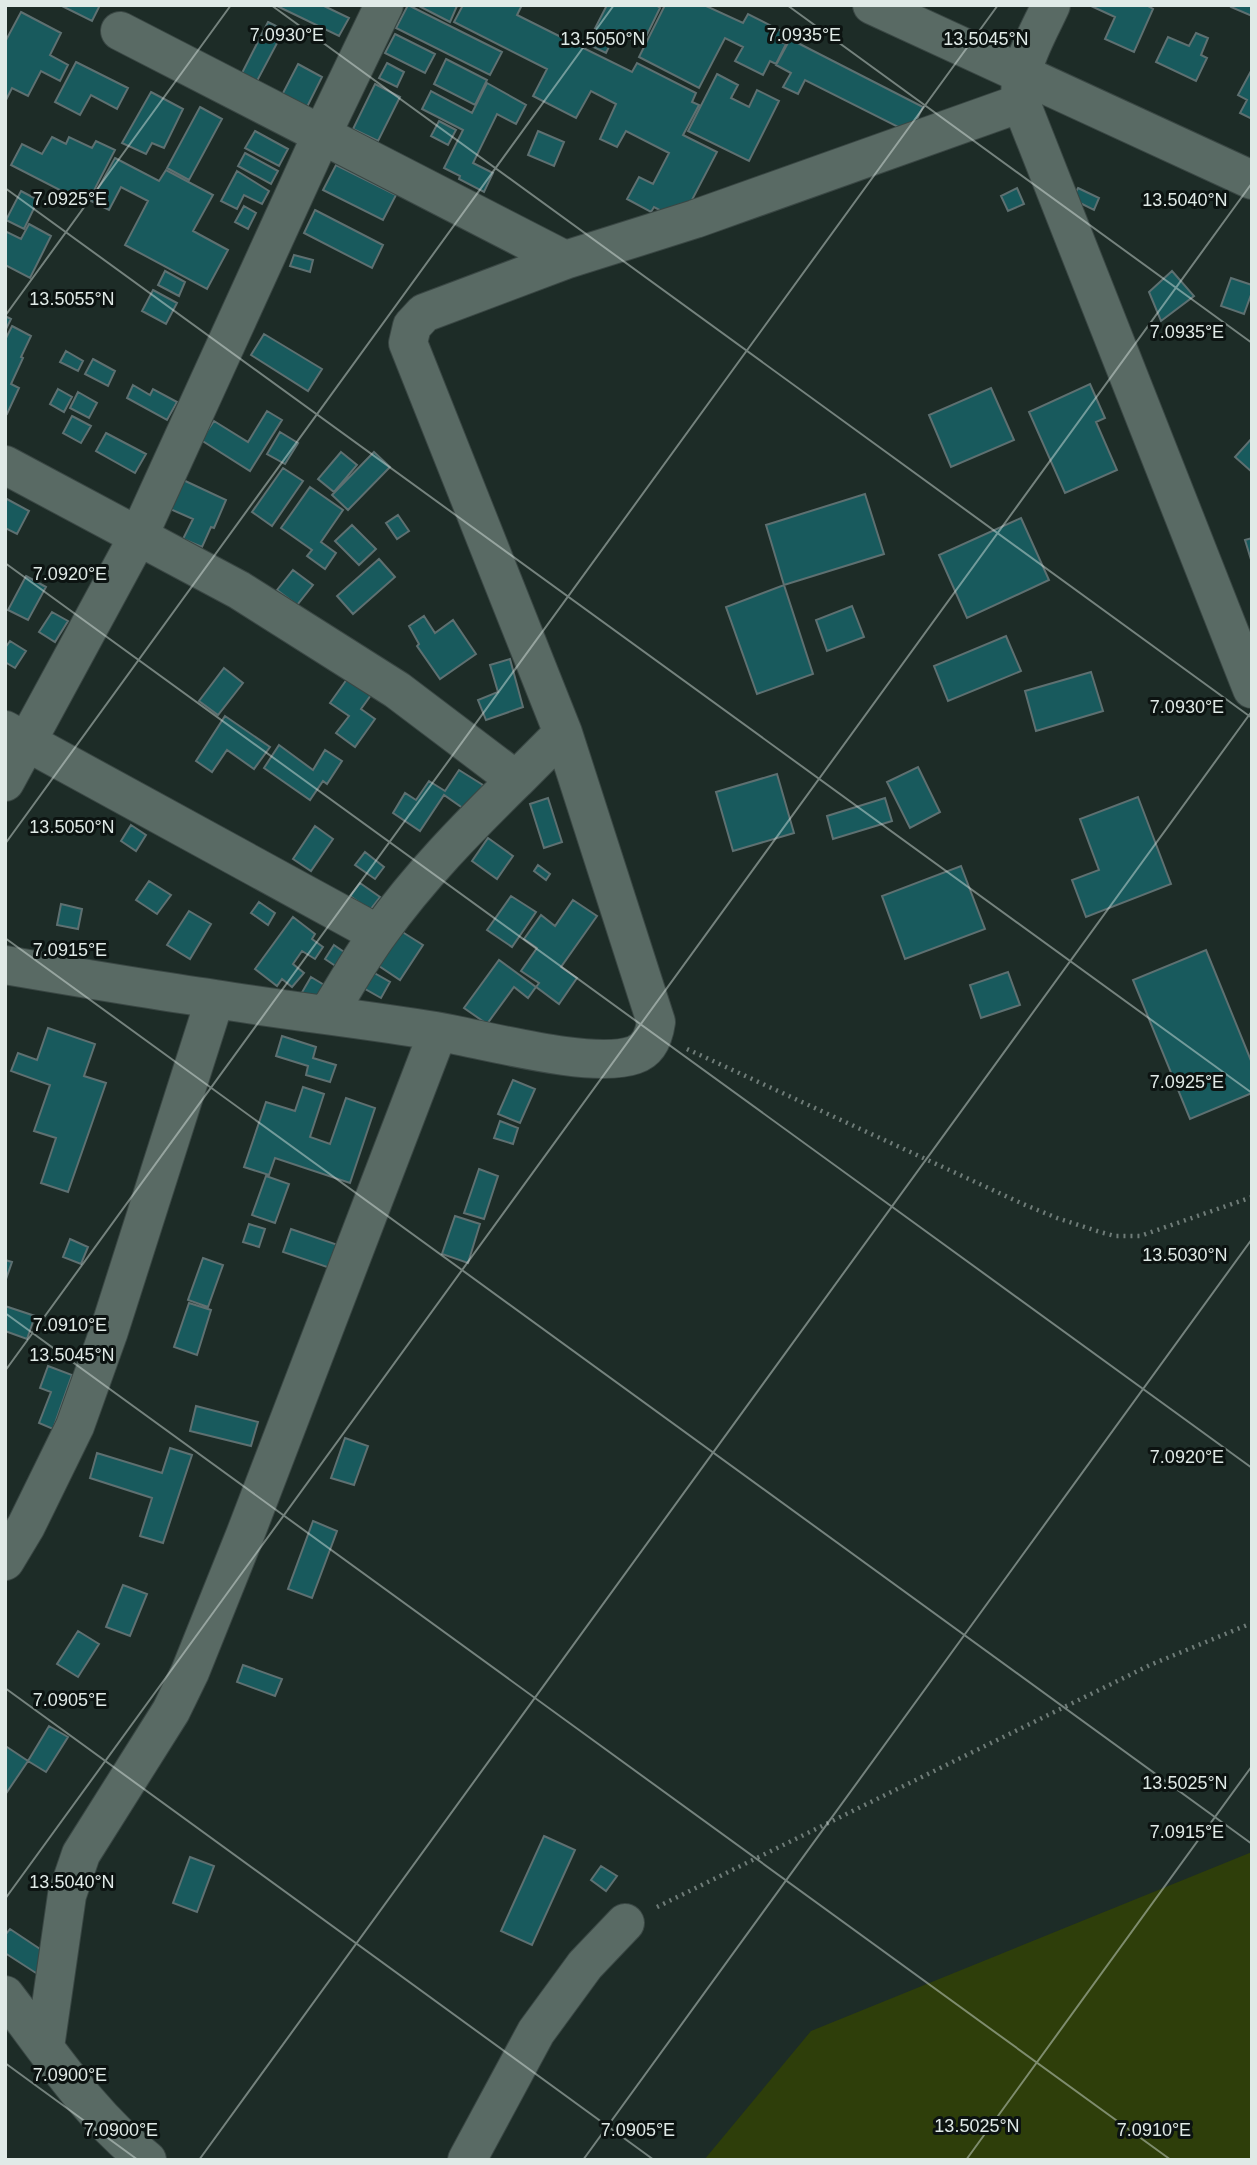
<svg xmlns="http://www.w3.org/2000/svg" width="1257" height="2165" viewBox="0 0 1257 2165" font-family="Arial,sans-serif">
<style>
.green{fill:#2e3e0a}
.building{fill:#185a5d;stroke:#5e7071;stroke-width:2}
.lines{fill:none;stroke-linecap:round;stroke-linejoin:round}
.minor-casing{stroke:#3a4744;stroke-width:40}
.path{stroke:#6f7c78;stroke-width:4.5;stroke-dasharray:2 5;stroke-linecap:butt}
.minor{stroke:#596a64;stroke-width:38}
.ticks{fill:none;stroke:#e0eae7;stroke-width:2;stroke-opacity:0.45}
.ticks-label{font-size:18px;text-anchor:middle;fill:#e0eae7;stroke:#0c1311;stroke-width:6;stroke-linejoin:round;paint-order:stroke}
</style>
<rect width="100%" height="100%" fill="#1d2c27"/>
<path class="green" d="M1252,1852v308h-548l107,-129z"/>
<path class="building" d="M60,5h40l-8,16z
M322,5l27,13 -10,18 -62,-30z
M408,5l94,47 -12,23 -94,-47z
M417,5h38l2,1 -7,16z
M463,5h59l-5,10 46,23 69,34 5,-9 59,30 -4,9 7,3 -16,30 34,17 -36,69 -27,-14 -3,5 -24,-13 12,-22 14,7 16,-31 -43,-22 -9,16 -17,-8 16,-35 -25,-13 -15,27 -43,-22 14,-27 -93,-47z
M607,5h49l4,3 -18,37 -26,-13 -10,21 -19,-9z
M665,5h39l39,18 5,-9 37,19 -5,9 6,2 -10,20 -6,-3 -7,14 -28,-14 8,-14 -18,-9 -26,50 -60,-31z
M1089,5h57l7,4 -19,43 -29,-13 10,-22z
M1232,5h20v11l-21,-9z
M21,12l40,21 -11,22 18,10 -8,16 -19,-10 -13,25 -16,-8 -7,14v-60z
M268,22l16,8 -27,51 -15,-8z
M1196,33l12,5 -7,17 6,3 -11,23 -40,-19 12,-25 21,9z
M395,34l40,20 -10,19 -40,-20z
M790,39l133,68 -13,26 -105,-53 -7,14 -15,-7 8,-14 -15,-8z
M446,59l41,21 -12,25 -41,-21z
M76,62l52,26 -11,21 -26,-14 -11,20 -25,-13z
M387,63l17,9 -7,15 -18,-9z
M298,64l24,13 -15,30 -25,-12z
M1251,71h1v48l-12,-6 7,-13 -9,-5z
M717,74l21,11 -7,13 18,9 8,-17 22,11 -30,60 -61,-30z
M487,83l39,22 -10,19 -19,-10 -24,49 20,10 -9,19 -25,-13 1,-3 -16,-8 19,-38 -41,-21 9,-18 41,22z
M375,84l25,13 -22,44 -25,-12z
M151,92l32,17 -19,39 -12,-5 -6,11 -24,-11z
M200,107l22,12 -33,61 -22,-12z
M439,121l17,9 -8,15 -17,-9z
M255,131l33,18 -9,17 -34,-18z
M538,131l26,11 -10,24 -26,-11z
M52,137l14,7 3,-7 23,11 4,-7 19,9 -28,54 -76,-39 11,-21 20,10z
M245,153l33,18 -7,13 -33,-18z
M115,158l44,23 7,-11 47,25 -20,36 35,19 -21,39 -82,-44 23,-44 -27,-14 -12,23 -18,-9z
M336,165l60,30 -13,25 -60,-30z
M237,171l32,20 -7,13 -18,-9 -7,14 -16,-8z
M1017,188l7,16 -16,7 -7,-15z
M1078,188l21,10 -5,12 -22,-11z
M21,191l17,9 -14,29 -18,-9z
M244,206l12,7 -8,16 -13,-7z
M315,210l68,35 -11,23 -68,-35z
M29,224l22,12 -21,42 -25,-13v-34l16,8z
M294,255l19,5 -3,12 -20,-6z
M165,271l20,11 -6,14 -21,-11z
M1172,271l22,25 -33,25 -12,-29z
M1231,278l21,7v7l-8,22 -23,-8z
M153,290l24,13 -11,21 -24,-13z
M5,316l6,3 -6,12z
M12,326l19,10 -10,21 2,1 -12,26 8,4 -12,26 -2,-1v-73z
M264,334l58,35 -14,22 -57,-36z
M66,351l17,10 -5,10 -18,-9z
M93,359l22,12 -7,15 -23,-12z
M1090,384l15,34 -9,4 21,48 -52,23 -36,-81z
M133,385l17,10 3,-6 24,13 -10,18 -40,-22z
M991,388l23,52 -63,27 -22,-52z
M58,389l14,8 -8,15 -14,-8z
M78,392l19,11 -8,15 -19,-10z
M267,411l15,9 -32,51 -49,-31 13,-19 34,21z
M72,416l19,10 -10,17 -18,-10z
M280,432l18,11 -13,21 -18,-10z
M106,433l40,21 -11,19 -39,-22z
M1252,438v34l-17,-15z
M341,452l16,13 -23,27 -16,-13z
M374,452l16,15 -42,43 -16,-15z
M283,468l20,13 -31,45 -20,-14z
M181,479l45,21 -12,28 -3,-1 -9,20 -19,-8 10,-20 -25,-11z
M310,487l33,23 -22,32 15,11 -11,16 -18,-13 5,-6 -31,-22z
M865,494l19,60 -100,31 -18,-60z
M5,498l24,13 -12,23 -12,-6z
M398,515l11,16 -12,8 -11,-16z
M1021,518l28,62 -82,38 -28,-63z
M352,525l24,24 -17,16 -24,-24z
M1252,538v25l-7,-23z
M379,559l16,18 -42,37 -16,-18z
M293,570l20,15 -16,20 -20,-15z
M26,576l20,11 -18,33 -20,-10z
M784,585l29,89 -56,20 -31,-87z
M852,606l12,31 -37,14 -11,-31z
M52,612l16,9 -13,21 -16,-10z
M424,616l11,17 18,-13 23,34 -36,25 -23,-33 2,-2 -10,-18z
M1006,636l15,35 -73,30 -14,-35z
M10,641l16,10 -11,17 -10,-6v-14z
M510,659l13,48 -37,13 -8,-20 20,-8 -8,-27z
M224,668l19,15 -25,32 -19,-14z
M1091,672l12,39 -67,20 -11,-40z
M347,679l24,16 -10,14 14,10 -20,28 -19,-14 13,-17 -19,-13z
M225,716l45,31 -16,22 -27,-19 -15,22 -16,-11z
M279,745l34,25 12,-20 17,11 -15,23 -4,-3 -13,19 -46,-32z
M918,767l22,45 -30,16 -23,-46z
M459,770l24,15 -16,26 -23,-16 -24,36 -27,-18 12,-20 11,7 13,-19 16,10z
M777,774l17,59 -61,18 -17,-59z
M1138,797l33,87 -85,33 -14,-37 27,-10 -19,-51z
M548,798l14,44 -18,6 -14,-44z
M885,798l7,23 -59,18 -6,-23z
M131,825l15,10 -10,16 -15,-10z
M315,826l18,13 -22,32 -18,-12z
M488,838l25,18 -16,23 -25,-18z
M365,852l19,15 -9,12 -20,-14z
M538,865l12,9 -4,6 -12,-9z
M961,866l24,63 -80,30 -23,-63z
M149,881l22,14 -14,19 -21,-14z
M360,883l20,14 -10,13 -20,-14z
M511,896l25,16 -24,35 -25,-17z
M573,900l24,16 -36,51 16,11 -18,26 -23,-17 -8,11 -14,-11 -27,37 -23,-16 35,-48 37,27 3,-4 -18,-12 16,-23 -13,-9 17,-24 14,11z
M259,902l16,11 -7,12 -17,-12z
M61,904l21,5 -4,20 -21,-4z
M189,911l22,13 -21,35 -23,-14z
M293,917l22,17 -3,5 11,8 -8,12 -13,-8 -9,13 11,9 -12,14 -10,-8 -5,7 -22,-17z
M396,928l27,17 -23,35 -27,-18z
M334,945l13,9 -10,13 -12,-8z
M1206,950l46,113v30l-62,26 -57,-139z
M369,970l21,12 -9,16 -21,-12z
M1008,972l12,33 -39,13 -11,-33z
M311,977l15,9 -10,16 -15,-8z
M48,1028l47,16 -11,32 22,7 -38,109 -27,-9 15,-45 -22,-7 16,-46 -39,-14 7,-18 19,7z
M282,1036l34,11 -3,11 23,7 -6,17 -24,-7 2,-9 -32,-10z
M513,1080l22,9 -15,34 -22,-9z
M303,1087l21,7 -14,43 20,7 16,-46 29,10 -25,75 -75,-25 -6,17 -25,-8 22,-65 29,9z
M500,1121l18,7 -5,16 -19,-6z
M479,1169l19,7 -14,43 -20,-6z
M266,1176l23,8 -14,39 -23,-8z
M455,1216l25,8 -12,39 -26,-9z
M249,1224l16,5 -6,18 -16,-5z
M291,1229l47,16 -8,23 -47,-16z
M70,1239l18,8 -7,17 -18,-7z
M203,1258l20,7 -15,42 -20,-7z
M5,1260l7,2 -7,20z
M189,1303l22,7 -14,45 -23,-8z
M5,1306l30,10 -8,23 -22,-8z
M48,1366l24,9 -19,54 -14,-6 12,-31 -11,-4z
M196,1406l62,16 -7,24 -61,-15z
M345,1438l23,8 -14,39 -23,-7z
M170,1448l22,7 -29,88 -23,-7 12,-38 -62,-20 7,-25 65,20z
M313,1521l24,10 -25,67 -24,-9z
M123,1585l24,9 -17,42 -24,-9z
M78,1631l21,13 -21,33 -21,-13z
M243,1665l39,14 -7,17 -38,-14z
M49,1726l19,11 -22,35 -18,-11z
M7,1747l21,14 -23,34v-46z
M544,1836l31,14 -43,95 -31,-14z
M190,1857l24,9 -17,46 -24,-9z
M601,1866l16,10 -11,15 -15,-11z
M10,1929l39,26 -13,18 -31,-20v-18z"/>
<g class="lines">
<g class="minor-casing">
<path id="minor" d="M872,5l380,175
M1051,5c-14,31 -35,63 -30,98l231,586
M120,31l445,229
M5,465l234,125 158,100 119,90 47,-47
M5,730l373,204
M5,782l134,-247 183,-401 62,-129
M5,965c70,12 140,24 210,34 73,12 147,20 220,32 48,8 157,39 199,24 15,-5 20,-19 22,-33l-93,-289 -155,-390 4,-17 12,-13 141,-53 130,-41 326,-116
M327,1015c17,-27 33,-56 52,-82 40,-56 88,-105 137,-153
M5,1561l21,-35 49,-100 34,-95 106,-332
M5,1995c44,57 85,121 142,165
M45,2047l22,-152 14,-41 90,-143 19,-39 55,-137 193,-503
M467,2160l69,-128 49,-67 40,-42"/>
</g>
<path class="path" d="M687,1049l336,155 34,14 43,14 15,4h25l112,-39
M657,1907l493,-242 102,-42"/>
<use href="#minor" class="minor"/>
</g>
<path class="ticks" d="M271,5l981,713M787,5l465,338M5,188l1247,905M5,316l226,-311M5,563l1247,905M5,844l609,-839M5,938l1247,906M5,1313l1166,847M5,1371l993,-1366M5,1688l649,472M5,1899l1247,-1716M5,2063l133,97M199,2160l1053,-1449M583,2160l669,-921M966,2160l286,-394"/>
<g class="ticks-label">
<text x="287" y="41">7.0930°E</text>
<text x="804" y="41">7.0935°E</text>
<text x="603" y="45">13.5050°N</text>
<text x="986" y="45">13.5045°N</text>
<text x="70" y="205">7.0925°E</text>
<text x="1185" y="206">13.5040°N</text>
<text x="72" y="305">13.5055°N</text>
<text x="1187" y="338">7.0935°E</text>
<text x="70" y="580">7.0920°E</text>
<text x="1187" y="713">7.0930°E</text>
<text x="72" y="833">13.5050°N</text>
<text x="70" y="956">7.0915°E</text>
<text x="1187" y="1088">7.0925°E</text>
<text x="1185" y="1261">13.5030°N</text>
<text x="70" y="1331">7.0910°E</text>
<text x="72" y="1361">13.5045°N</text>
<text x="1187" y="1463">7.0920°E</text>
<text x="70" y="1706">7.0905°E</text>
<text x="1185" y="1789">13.5025°N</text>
<text x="1187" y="1838">7.0915°E</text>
<text x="72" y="1888">13.5040°N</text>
<text x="70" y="2081">7.0900°E</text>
<text x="977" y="2132">13.5025°N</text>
<text x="121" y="2136">7.0900°E</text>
<text x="638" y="2136">7.0905°E</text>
<text x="1154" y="2136">7.0910°E</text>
</g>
<rect width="1257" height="2165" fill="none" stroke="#e0eae7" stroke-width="14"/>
</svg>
